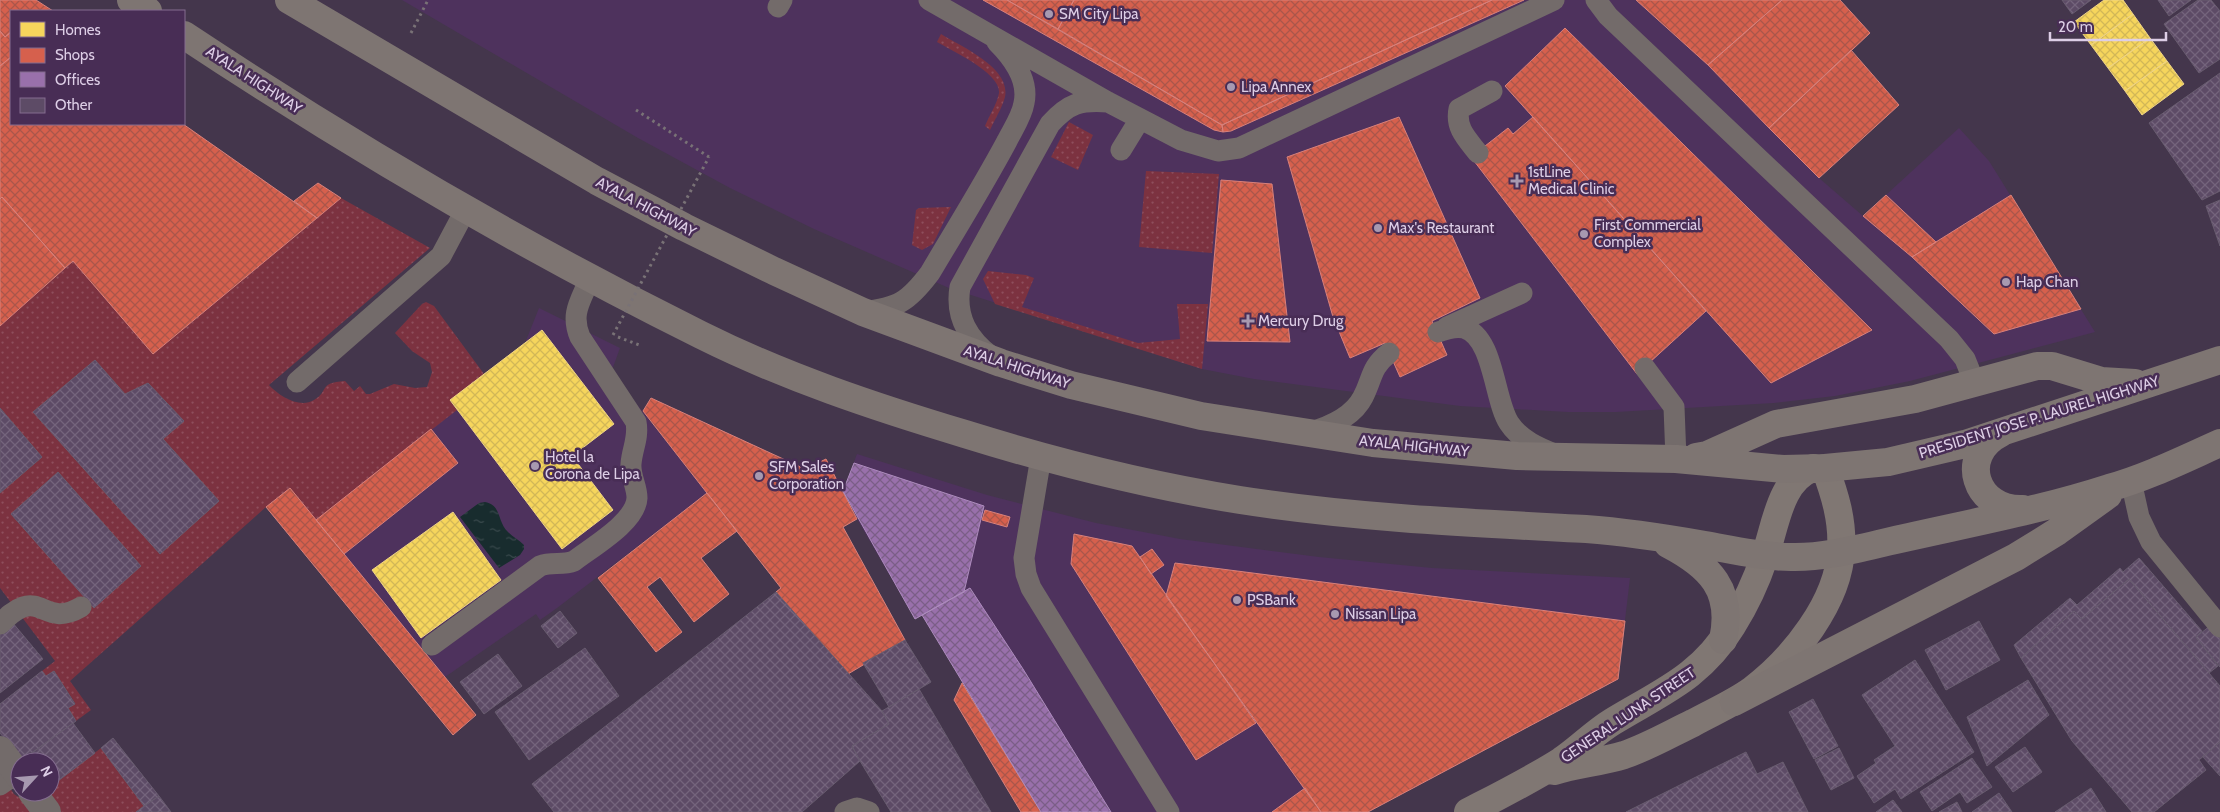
<svg xmlns="http://www.w3.org/2000/svg" width="2220" height="812" viewBox="0 0 2220 812" font-family="Cabin,sans-serif">
<style>
.built{fill:#4e325d}
.grass{fill:url(#grass-dots);fill-rule:evenodd}
.water{fill:url(#water-ripples)}
.homes{fill:url(#homes-cross-hatch);stroke:#eed385}
.shops{fill:url(#shops-cross-hatch);stroke:#d8817b}
.offices{fill:url(#offices-cross-hatch);stroke:#ad8cbd}
.building{fill:url(#building-cross-hatch);stroke:#685c6f}
.lines{fill:none;stroke-linecap:round;stroke-linejoin:round}
.path{stroke:#797276;stroke-width:3;stroke-dasharray:2.5 4;stroke-linecap:butt}
.service{stroke:#736b6a;stroke-width:21}
.minor{stroke:#736b6a;stroke-width:28}
.primary{stroke:#807773;stroke-width:28}
.trunk{stroke:#7e7572;stroke-width:28}
.path-bridge{stroke:#797276;stroke-width:3;stroke-dasharray:2.5 4;stroke-linecap:butt}
.poi-dot{fill:#a799b0;stroke:#482d55;stroke-width:2}
.labels{text-anchor:middle;stroke-width:5;stroke-linejoin:round;paint-order:stroke}
.poi-label{font-size:15px;fill:#ddcee6;stroke:#482d55;text-anchor:start}
.street-label{font-size:15px;fill:#ddcee6;stroke:#482d55}
</style>
<defs>
<pattern id="grass-dots" width="8" height="8" patternUnits="userSpaceOnUse" patternTransform="scale(1.25)"><rect width="8" height="8" fill="#7c3240"/><path d="M2 2h.1M6 6h.1" fill="none" stroke="#8e4e5c" stroke-width="1.8" stroke-linecap="round"/></pattern>
<pattern id="water-ripples" width="26" height="14" patternUnits="userSpaceOnUse" patternTransform="scale(1.25)"><rect width="26" height="14" fill="#182c2e"/><path d="M2 4q2-2 4 0t4 0M15 11q2-2 4 0t4 0" fill="none" stroke="#39494c"/></pattern>
<pattern id="homes-cross-hatch" width="8" height="8" patternUnits="userSpaceOnUse" patternTransform="scale(1.25)"><rect width="8" height="8" fill="#f6d55c"/><path d="M0 0l8 8M0 8l8-8" fill="none" stroke="#d2b757"/></pattern>
<pattern id="shops-cross-hatch" width="8" height="8" patternUnits="userSpaceOnUse" patternTransform="scale(1.25)"><rect width="8" height="8" fill="#d6604d"/><path d="M0 0l8 8M0 8l8-8" fill="none" stroke="#aa564b"/></pattern>
<pattern id="offices-cross-hatch" width="8" height="8" patternUnits="userSpaceOnUse" patternTransform="scale(1.25)"><rect width="8" height="8" fill="#9970ab"/><path d="M0 0l8 8M0 8l8-8" fill="none" stroke="#7b5e87"/></pattern>
<pattern id="building-cross-hatch" width="8" height="8" patternUnits="userSpaceOnUse" patternTransform="scale(1.25)"><rect width="8" height="8" fill="#5d4b66"/><path d="M0 0l8 8M0 8l8-8" fill="none" stroke="#74647c"/></pattern>
</defs>
<rect width="100%" height="100%" fill="#44364c"/>
<path class="built" d="M402,0h1234l72,65 111,113 44,38 96,-88 30,33 106,171 -185,49 -75,15 -61,7 -158,9h-48l-108,-6 -206,-27 -52,-10 -253,-81 -135,-59 -84,-41 -92,-50z
M539,308l81,40 -8,22 4,8 91,115 -150,115 -17,12 -4,-6 -91,63 -101,-123 87,-125 25,-19 -6,-10 75,-57z
M857,454l130,41 109,28 84,16 139,18 113,11 198,10 -12,101 -250,133h-327l-119,-197 -7,4 -58,-100 -14,-28z"/>
<path class="grass" d="M941,34c21,13 70,34 64,63 -3,11 -10,22 -15,33l-5,-4c4,-10 12,-22 14,-33 2,-20 -47,-42 -62,-51z
M1069,122l24,13 -15,35 -27,-13z
M1146,171l73,3 -7,79 -73,-6z
M341,198l89,50 -161,137c10,11 31,24 45,15 16,-9 3,-17 31,-19l9,10 6,-5 6,8h4l24,-10 21,4 12,-1 5,-15 -2,-9 -18,-12 -17,-18 27,-29 4,-2 8,4 50,68 -34,26 7,10 -141,110 -26,-32 -24,19 -196,174 21,29 -15,11 -8,-13 7,-5 -21,-32 -8,5 -4,-5 13,-10 -55,-73v-95l42,-36 -42,-49v-82l73,-65 80,93zM58,473l36,134 -83,-93z
M951,207l-18,37 -11,6 -10,-5 4,-35 3,-2z
M988,271l38,4 8,3 -12,29 116,36 42,-4 -3,-35h31l-6,65 -207,-65 -12,-25z
M101,748l43,58 -8,6h-76l-16,-20h6v-5z
M0,773l14,21 9,6 8,12h-31z"/>
<path class="water" d="M485,502c17,3 12,20 23,30 5,5 11,8 16,13v4l-4,6 -21,13 -39,-51 19,-14z"/>
<path class="homes" d="M2104,0h19l10,14 -42,31 -17,-23z
M2133,14l17,24 -42,30 -17,-23z
M2150,38l17,23 -42,30 -17,-23z
M2167,61l17,23 -42,31 -17,-24z
M542,330l72,94 -42,32 41,54 -51,39 -112,-149z
M453,512l48,68 -80,58 -49,-68z"/>
<path class="shops" d="M0,0h36l17,11h-42v21l-6,5 -5,-6z
M983,0h24l215,125 1,7 -9,-2z
M1007,0h67l-16,29z
M1074,0h418l-270,125 -164,-96z
M1492,0h32l-293,131 -8,1 -1,-7z
M1636,0h146l-74,65z
M1782,0h58l30,33 -101,95 -61,-63z
M1565,28l307,302 -101,53 -266,-297z
M0,31l5,6 6,-5v25l-11,9z
M1851,50l48,55 -80,73 -50,-50z
M11,57v67h172l134,94 -164,136 -80,-93 -8,7 -63,-71 -2,2v-133z
M1399,117l81,181 -48,23 15,34 -47,22 -15,-34 -35,15 -17,-41 -46,-160z
M1533,117l173,194 -69,63 -166,-217 37,-29 5,6z
M1221,180l51,4 18,158 -83,-1z
M318,183l23,15 -24,20 -23,-17z
M1886,195l50,47 -24,15 -49,-41z
M2011,195l70,114 -87,25 -82,-77z
M2,197l63,71 -65,58v-127z
M651,398l154,71 21,-10 31,60 -14,8 62,113 -57,34 -72,-82 5,-4 -138,-177z
M431,429l27,34 -114,91 -28,-34z
M290,488l186,227 -23,20 -187,-228z
M707,493l30,38 -36,27 28,36 -35,28 -34,-45 -13,10 35,45 -26,20 -58,-74z
M985,510l25,7 -3,10 -25,-7z
M1074,534l58,12 124,177 -60,37 -125,-196z
M1152,549l12,16 -13,9 -11,-17z
M1175,563l450,58 -7,58 -250,133h-47l-155,-216z
M962,683l79,129h-20l-67,-112z
M1305,788l16,24h-49z"/>
<path class="offices" d="M854,463l130,43 -20,86 -49,27 -72,-128z
M970,588l53,81 88,143h-70l-119,-197z"/>
<path class="building" d="M2062,0h29l-19,14z
M2158,0h33l-22,16z
M2198,0h13l9,11v48l-21,14 -35,-49z
M2220,73v118l-18,9 -53,-77z
M2220,200v46l-14,-40z
M95,360l30,34 23,-11 36,38 -21,18 56,62 -59,53 -127,-142z
M0,408l42,49 -42,36z
M58,472l83,94 -47,42 -83,-94z
M2139,558l63,73 -6,6 22,29 -9,7 -80,-94 -47,40 -8,-8 -53,47 -7,-13 56,-47 7,7 43,-37 3,4z
M2129,579l91,107v56l-21,18 7,10 -52,42h-22l-60,-71 -51,-83 53,-47 8,8z
M776,592l106,119 7,13 -37,22 8,15 -58,51h-248l-22,-28z
M560,611l17,22 -19,15 -17,-22z
M2220,618v49l-24,-30z
M1979,621l21,39 -54,30 -21,-40z
M12,622l31,37 -43,34v-59z
M905,640l26,42 -42,25 -26,-44z
M585,648l34,48 -90,64 -34,-48z
M498,654l24,32 -38,28 -24,-32z
M1915,660l59,92 -73,47 -6,-10 -21,14 -17,-27 19,-13 -2,-3 21,-14 -33,-51z
M42,671l4,5 8,-5 21,33 -7,4 8,13 -54,39 -22,-27v-29z
M2028,680l21,35 -62,51 -20,-49z
M919,689l72,123h-100l-31,-51 -8,-15 37,-22 -7,-13z
M1813,699l25,47 -24,13 -25,-47z
M73,723l22,30 -45,34v-25l-28,-2z
M113,738l46,58 -15,10 -43,-58z
M2220,742v34l-17,-19z
M2025,747l17,25 -29,20 -18,-25z
M1839,748l15,30 -23,12 -16,-30z
M1746,752l11,22 26,-12 25,50h-182z
M1972,758l20,29 -25,16 -7,-11 -28,19 -12,-19z
M2091,788l15,24h-51z
M1999,793l13,19h-40z
M159,796l12,16h-35l8,-6z
M1893,800l9,12h-26z
M1957,802l5,10h-23z"/>
<g class="lines">
<path class="path" d="M411,33l17,-33
M636,110l73,47
M618,337l24,9"/>
<path class="service" d="M929,0l179,102 73,38 37,11 21,-3 315,-148
M1596,0l12,16 341,323 16,20 10,25
M778,7l4,-7
M1121,150l19,-31
M1478,153c-11,-14 -23,-25 -19,-44l33,-18
M863,312c36,-5 45,-10 67,-39 26,-44 53,-87 77,-132 6,-12 15,-25 17,-38 5,-23 -12,-46 -27,-61
M1447,327l75,-34
M1438,332c8,-3 17,-6 26,-4 30,9 30,72 45,95 11,17 30,25 48,32
M992,357c-24,-18 -37,-40 -32,-70l90,-163c19,-21 30,-24 58,-22
M1645,368l29,39 2,52
M297,382l144,-126 25,-47
M1308,433c21,-6 45,-16 55,-36 10,-19 7,-29 26,-44
M1041,457l-17,101 2,16 5,14 138,224
M2131,481l8,36 12,25 69,85
M0,624c7,-7 14,-14 23,-17 20,-7 27,18 58,0
M432,645l108,-79c12,-5 22,0 34,-5 18,-14 62,-39 63,-63 0,-12 -7,-22 -6,-34 1,-15 8,-26 5,-42l-56,-85c-10,-24 1,-36 10,-59
M0,785l17,-12
M845,812l12,-4 12,4"/>
<path class="minor" d="M0,750l20,27
M32,792l15,20"/>
<path class="primary" d="M1554,771c23,-7 47,-9 70,-16 24,-8 46,-21 69,-32 20,-11 41,-20 59,-33 41,-31 87,-88 89,-141 2,-28 -6,-54 -16,-81
M1468,812c31,-16 63,-32 93,-51 18,-12 33,-28 51,-39 49,-30 88,-44 120,-96 13,-21 24,-44 32,-68 12,-30 14,-77 49,-90"/>
<path class="trunk" d="M131,0l17,11
M289,0l308,181 87,46 90,44 89,41 138,51 70,22 130,31 172,27 144,13 159,3 107,10 42,-1 63,-6 77,-18 255,-84
M184,35c166,110 338,211 517,300 84,42 174,72 264,99 90,28 182,51 275,66 115,18 231,23 346,29 41,3 79,9 119,16 28,5 57,12 86,12 39,1 79,-12 118,-20 67,-15 135,-28 200,-49 39,-11 75,-29 111,-45
M2001,433c-44,22 -26,78 22,76
M1696,457l11,-2 69,-31 139,-25 122,-33h15l49,15 34,2
M1668,544c42,22 66,46 55,96
M1734,702l282,-145 42,-26 50,-36"/>
<path class="path-bridge" d="M613,335l96,-178"/>
</g>
<g class="poi-dot">
<circle cx="1049" cy="14" r="5"/>
<circle cx="1231" cy="87" r="5"/>
<path d="M1514.5 173.5h5v5h5v5h-5v5h-5v-5h-5v-5h5z"/>
<circle cx="1378" cy="228" r="5"/>
<circle cx="1584" cy="234" r="5"/>
<circle cx="2006" cy="282" r="5"/>
<path d="M1245.5 313.5h5v5h5v5h-5v5h-5v-5h-5v-5h5z"/>
<circle cx="535" cy="466" r="5"/>
<circle cx="759" cy="476" r="5"/>
<circle cx="1237" cy="600" r="5"/>
<circle cx="1335" cy="614" r="5"/>
</g>
<g class="labels">
<g class="poi-label">
<text x="1059" y="19">SM City Lipa</text>
<text x="1241" y="92">Lipa Annex</text>
<text x="1528" y="177">1stLine<tspan x="1528" dy="17">Medical Clinic</tspan></text>
<text x="1594" y="230">First Commercial<tspan x="1594" dy="17">Complex</tspan></text>
<text x="1388" y="233">Max's Restaurant</text>
<text x="2016" y="287">Hap Chan</text>
<text x="1258" y="326">Mercury Drug</text>
<text x="545" y="462">Hotel la<tspan x="545" dy="17">Corona de Lipa</tspan></text>
<text x="769" y="472">SFM Sales<tspan x="769" dy="17">Corporation</tspan></text>
<text x="1247" y="605">PSBank</text>
<text x="1345" y="619">Nissan Lipa</text>
</g>
<g class="street-label">
<text transform="translate(254 80) rotate(33)" y="5">AYALA HIGHWAY</text>
<text transform="translate(646 207) rotate(28)" y="5">AYALA HIGHWAY</text>
<text transform="translate(1017 367) rotate(18)" y="5">AYALA HIGHWAY</text>
<text transform="translate(2039 417) rotate(-17)" y="5">PRESIDENT JOSE P. LAUREL HIGHWAY</text>
<text transform="translate(1414 446) rotate(6)" y="5">AYALA HIGHWAY</text>
<text transform="translate(1628 715) rotate(-34)" y="5">GENERAL LUNA STREET</text>
</g>
</g>
<rect x="10" y="10" width="175" height="115" fill="#482d55" stroke="#846d8f"/>
<rect x="20" y="22" width="25" height="15" fill="#f6d55c" stroke="#846d8f"/>
<text x="55" y="35" font-size="15" fill="#ddcee6">Homes</text>
<rect x="20" y="48" width="25" height="15" fill="#d6604d" stroke="#846d8f"/>
<text x="55" y="60" font-size="15" fill="#ddcee6">Shops</text>
<rect x="20" y="72" width="25" height="15" fill="#9970ab" stroke="#846d8f"/>
<text x="55" y="85" font-size="15" fill="#ddcee6">Offices</text>
<rect x="20" y="98" width="25" height="15" fill="#5d4b66" stroke="#846d8f"/>
<text x="55" y="110" font-size="15" fill="#ddcee6">Other</text>
<g transform="translate(35 777) rotate(64)"><circle r="24" fill="#482d55" stroke="#846d8f"/>
<path d="M0-4L9 19L0 12L-9 19Z" fill="#a799b0"/>
<text y="-8" font-size="14" font-weight="bold" text-anchor="middle" fill="#ddcee6">N</text>
</g>
<path d="M2050 32v8h116v-8" fill="none" stroke="#ddcee6" stroke-width="2.5"/>
<text x="2058" y="32" font-size="15" fill="#ddcee6" stroke="#482d55" stroke-width="4" paint-order="stroke">20 m</text>
</svg>
